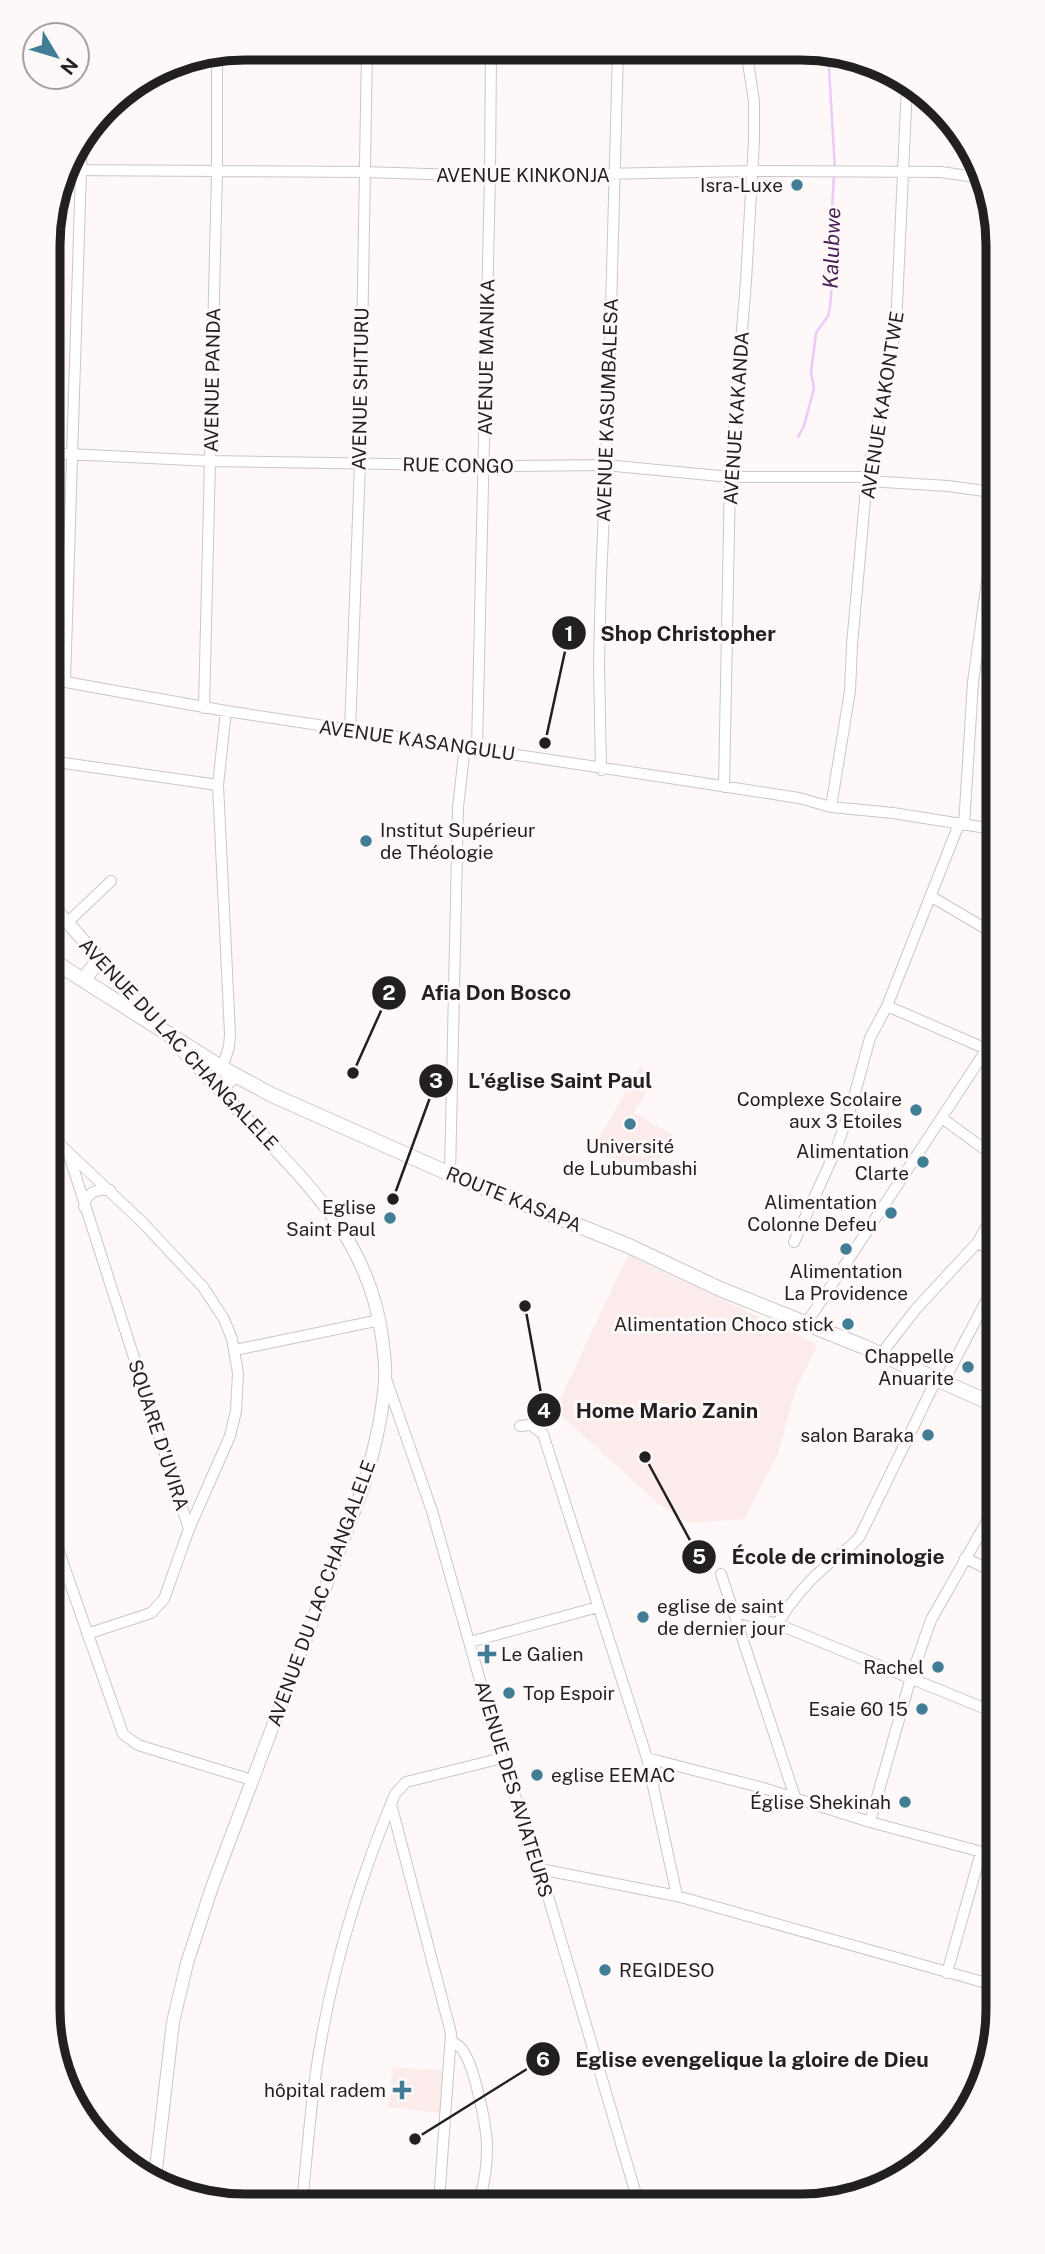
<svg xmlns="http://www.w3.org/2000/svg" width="1045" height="2254" viewBox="0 0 1045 2254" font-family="'Public Sans',sans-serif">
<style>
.built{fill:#fbebeb}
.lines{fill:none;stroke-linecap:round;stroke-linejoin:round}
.stream{stroke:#ebcaf7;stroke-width:2.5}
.minor-casing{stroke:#ccc6c6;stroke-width:12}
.tertiary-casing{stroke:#ccc6c6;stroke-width:14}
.secondary-casing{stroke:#ccc6c6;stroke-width:16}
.trunk-casing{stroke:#ccc6c6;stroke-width:19}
.minor{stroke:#fff;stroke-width:10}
.tertiary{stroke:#fff;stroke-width:12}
.secondary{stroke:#fff;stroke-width:14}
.trunk{stroke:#fff;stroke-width:18}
.poi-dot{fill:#417d94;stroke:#fef8f8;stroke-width:2.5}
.labels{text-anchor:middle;stroke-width:6;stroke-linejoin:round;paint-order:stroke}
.street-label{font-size:19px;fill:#211f1f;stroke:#fef8f8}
.poi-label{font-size:19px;fill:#211f1f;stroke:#fef8f8;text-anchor:end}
.water-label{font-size:21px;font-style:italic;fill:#471f55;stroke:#fef8f8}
.rim{fill:none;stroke:#211f1f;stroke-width:9}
.leader{fill:none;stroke:#211f1f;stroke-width:2.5}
.callout-dot{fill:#211f1f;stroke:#fef8f8;stroke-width:2.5}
.mark-label{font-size:21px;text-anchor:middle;font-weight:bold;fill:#fff}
.callout-label{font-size:21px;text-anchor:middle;font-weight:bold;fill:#211f1f;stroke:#fef8f8;stroke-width:6;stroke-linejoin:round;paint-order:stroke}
</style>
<rect width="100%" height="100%" fill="#fef8f8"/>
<path class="built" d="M640,1067l16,8 -22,38 39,22 -24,44 -55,-32z
M628,1255l189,90 -23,49 -16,60 -34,65 -56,4 -30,-20 -103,-93z
M393,2067l51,4 -2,42 -54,-6z"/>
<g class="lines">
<path class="stream" d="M832,51l-3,18 6,101
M798,437l6,-11 10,-38 -3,-15 5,-40 12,-17 2,-9 5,-56 1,-31 -4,-11 2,-33"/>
<g class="minor-casing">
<path id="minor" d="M64,170l300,2 126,4 264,-5 187,1 41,6
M48,453l162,8 305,5 90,-1 125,12h137
M867,481l81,5 44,6
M49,679l177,32 457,69 116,18 32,9 62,6 100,16
M65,682l17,-543
M204,708l13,-536v-119
M350,731l10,-267 7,-416
M477,748l13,-572 1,-127
M50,761l168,24 12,249 -1,13 -7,21
M601,770l-2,-106 2,-84 7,-161 10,-369
M218,785l8,-74
M724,787l6,-310 16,-196 8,-141v-39l-8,-51
M831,807l19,-116 2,-46 15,-168 29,-150 11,-242
M964,825l9,-143 19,-137
M932,897l61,36
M67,923l44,-42
M887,1006l104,45
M943,1119l51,37
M51,1136l92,87 60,64 21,32 8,20 6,34 -2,38 -6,25 -41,93 -25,70 -13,14 -64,21
M69,1155l120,374
M450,1174l8,-367 7,-61
M84,1207c2,-15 13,-18 26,-17
M794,1242l41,-90 17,-48 18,-66 17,-32 72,-182
M977,1243l18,8
M806,1324l188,-286
M235,1350l145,-30
M881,1354l35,-45 61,-66 17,-29
M386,1379l46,132 70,247 38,111 98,332
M944,1381l42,-80
M520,1426l11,-1 12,9 104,324 30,138
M52,1532l71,202 15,11 114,35
M965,1558l31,15
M721,1574l74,223
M734,1611l43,13 219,89
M777,1624c13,-21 31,-43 50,-59 11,-10 24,-17 33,-29l77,-158
M470,1642l128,-35
M647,1758l116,30 107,34 127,34
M391,1804l60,229 -12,169
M870,1822l41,-145 20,-57 64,-113
M540,1869l137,27 320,90
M947,1973l34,-121
M451,2042c3,1 7,3 9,5 14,14 27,80 27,101 0,17 -3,37 -8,54
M302,2203c5,-46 8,-93 15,-138 14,-93 42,-185 78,-271l11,-12 96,-24"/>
</g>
<g class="tertiary-casing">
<path id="tertiary" d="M50,903l107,120
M155,2178l18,-156 14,-59 25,-76 152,-402c10,-34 19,-70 21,-105 1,-14 -1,-29 -3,-43 -12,-89 -64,-143 -124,-206 -28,-29 -56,-60 -84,-89"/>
</g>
<g class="secondary-casing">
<path id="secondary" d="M50,959l172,109 50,27 178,79 179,72 91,43 142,57 133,59
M83,980l17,-21
M222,1092l5,-10 8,-7"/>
</g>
<g class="trunk-casing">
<path id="trunk" d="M54,2043l12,36"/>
</g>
<use href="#minor" class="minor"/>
<use href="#tertiary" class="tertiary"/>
<use href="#secondary" class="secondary"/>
<use href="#trunk" class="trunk"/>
</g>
<g class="poi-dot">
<circle cx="797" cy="185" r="7"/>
<circle cx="366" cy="841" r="7"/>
<circle cx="916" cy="1110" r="7"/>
<circle cx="630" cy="1124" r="7"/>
<circle cx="923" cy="1162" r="7"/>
<circle cx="891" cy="1213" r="7"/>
<circle cx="390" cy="1218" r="7"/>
<circle cx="846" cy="1249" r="7"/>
<circle cx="848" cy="1324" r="7"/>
<circle cx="968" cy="1367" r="7"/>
<circle cx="928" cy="1435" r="7"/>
<circle cx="643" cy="1617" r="7"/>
<path d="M483.5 1643.5h7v7h7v7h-7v7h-7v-7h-7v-7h7z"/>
<circle cx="938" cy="1667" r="7"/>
<circle cx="509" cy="1693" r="7"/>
<circle cx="922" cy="1709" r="7"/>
<circle cx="537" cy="1775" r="7"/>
<circle cx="905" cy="1802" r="7"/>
<circle cx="605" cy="1970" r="7"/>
<path d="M398.5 2079.5h7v7h7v7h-7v7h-7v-7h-7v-7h7z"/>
</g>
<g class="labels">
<g class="street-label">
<text x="523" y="182">AVENUE KINKONJA</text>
<text transform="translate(486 357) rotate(-89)" y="7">AVENUE MANIKA</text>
<text transform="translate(212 380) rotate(-89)" y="7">AVENUE PANDA</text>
<text transform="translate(360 389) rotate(-89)" y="7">AVENUE SHITURU</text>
<text transform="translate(882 405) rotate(-81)" y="7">AVENUE KAKONTWE</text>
<text transform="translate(607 410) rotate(-88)" y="7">AVENUE KASUMBALESA</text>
<text transform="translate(736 418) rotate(-86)" y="7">AVENUE KAKANDA</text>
<text transform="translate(458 465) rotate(1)" y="7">RUE CONGO</text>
<text transform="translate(417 740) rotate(8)" y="7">AVENUE KASANGULU</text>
<text transform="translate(179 1044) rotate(47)" y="7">AVENUE DU LAC CHANGALELE</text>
<text transform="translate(514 1199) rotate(22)" y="7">ROUTE KASAPA</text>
<text transform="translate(159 1435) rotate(72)" y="7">SQUARE D'UVIRA</text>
<text transform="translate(321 1593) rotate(-70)" y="7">AVENUE DU LAC CHANGALELE</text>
<text transform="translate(514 1789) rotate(73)" y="7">AVENUE DES AVIATEURS</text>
</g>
<g class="poi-label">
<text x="783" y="192">Isra-Luxe</text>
<text x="380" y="837" text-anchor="start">Institut Supérieur<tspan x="380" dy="22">de Théologie</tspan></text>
<text x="902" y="1106">Complexe Scolaire<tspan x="902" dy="22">aux 3 Etoiles</tspan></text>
<text x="630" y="1153" text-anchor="middle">Université<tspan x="630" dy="22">de Lubumbashi</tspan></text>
<text x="909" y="1158">Alimentation<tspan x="909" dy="22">Clarte</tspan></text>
<text x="877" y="1209">Alimentation<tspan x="877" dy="22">Colonne Defeu</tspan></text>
<text x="376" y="1214">Eglise<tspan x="376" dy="22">Saint Paul</tspan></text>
<text x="846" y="1278" text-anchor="middle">Alimentation<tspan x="846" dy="22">La Providence</tspan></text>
<text x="834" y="1331">Alimentation Choco stick</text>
<text x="954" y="1363">Chappelle<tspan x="954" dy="22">Anuarite</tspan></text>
<text x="914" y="1442">salon Baraka</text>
<text x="657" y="1613" text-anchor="start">eglise de saint<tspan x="657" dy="22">de dernier jour</tspan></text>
<text x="501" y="1661" text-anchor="start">Le Galien</text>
<text x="924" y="1674">Rachel</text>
<text x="523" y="1700" text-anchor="start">Top Espoir</text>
<text x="908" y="1716">Esaie 60 15</text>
<text x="551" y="1782" text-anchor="start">eglise EEMAC</text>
<text x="891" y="1809">Église Shekinah</text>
<text x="619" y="1977" text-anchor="start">REGIDESO</text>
<text x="386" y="2097">hôpital radem</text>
</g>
<g class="water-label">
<text transform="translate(832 248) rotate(-88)" y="7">Kalubwe</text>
</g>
</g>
<path d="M0 0H1045V2254H0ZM245 60H801A185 185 0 0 1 986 245V2009A185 185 0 0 1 801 2194H245A185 185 0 0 1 60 2009V245A185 185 0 0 1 245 60Z" fill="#fef8f8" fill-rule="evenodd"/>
<path class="rim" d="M245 60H801A185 185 0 0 1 986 245V2009A185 185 0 0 1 801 2194H245A185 185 0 0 1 60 2009V245A185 185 0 0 1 245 60Z"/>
<path class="leader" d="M545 743L569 633M353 1073L389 993M393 1199L436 1081M525 1306L544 1410M645 1457L699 1557M415 2139L543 2059"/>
<g class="callout-dot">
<circle cx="545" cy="743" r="7"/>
<circle cx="353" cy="1073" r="7"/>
<circle cx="393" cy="1199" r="7"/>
<circle cx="525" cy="1306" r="7"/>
<circle cx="645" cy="1457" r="7"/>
<circle cx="415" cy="2139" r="7"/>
<circle cx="569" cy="633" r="18"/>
<circle cx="389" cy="993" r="18"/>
<circle cx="436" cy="1081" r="18"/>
<circle cx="544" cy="1410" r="18"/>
<circle cx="699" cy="1557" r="18"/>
<circle cx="543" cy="2059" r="18"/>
</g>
<g class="mark-label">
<text x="569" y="641">1</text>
<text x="389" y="1000">2</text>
<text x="436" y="1088">3</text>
<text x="544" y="1418">4</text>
<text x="699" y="1564">5</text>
<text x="543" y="2067">6</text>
</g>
<g class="callout-label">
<text x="688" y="641">Shop Christopher</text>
<text x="496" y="1000">Afia Don Bosco</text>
<text x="560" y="1088">L'église Saint Paul</text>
<text x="667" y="1418">Home Mario Zanin</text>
<text x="838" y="1564">École de criminologie</text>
<text x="752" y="2067">Eglise evengelique la gloire de Dieu</text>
</g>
<g transform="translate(56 56) rotate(128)"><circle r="33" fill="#fef8f8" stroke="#a6a1a1" stroke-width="2"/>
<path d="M0-5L12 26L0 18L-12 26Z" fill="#417d94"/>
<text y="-10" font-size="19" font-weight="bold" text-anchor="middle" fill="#211f1f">N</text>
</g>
</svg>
